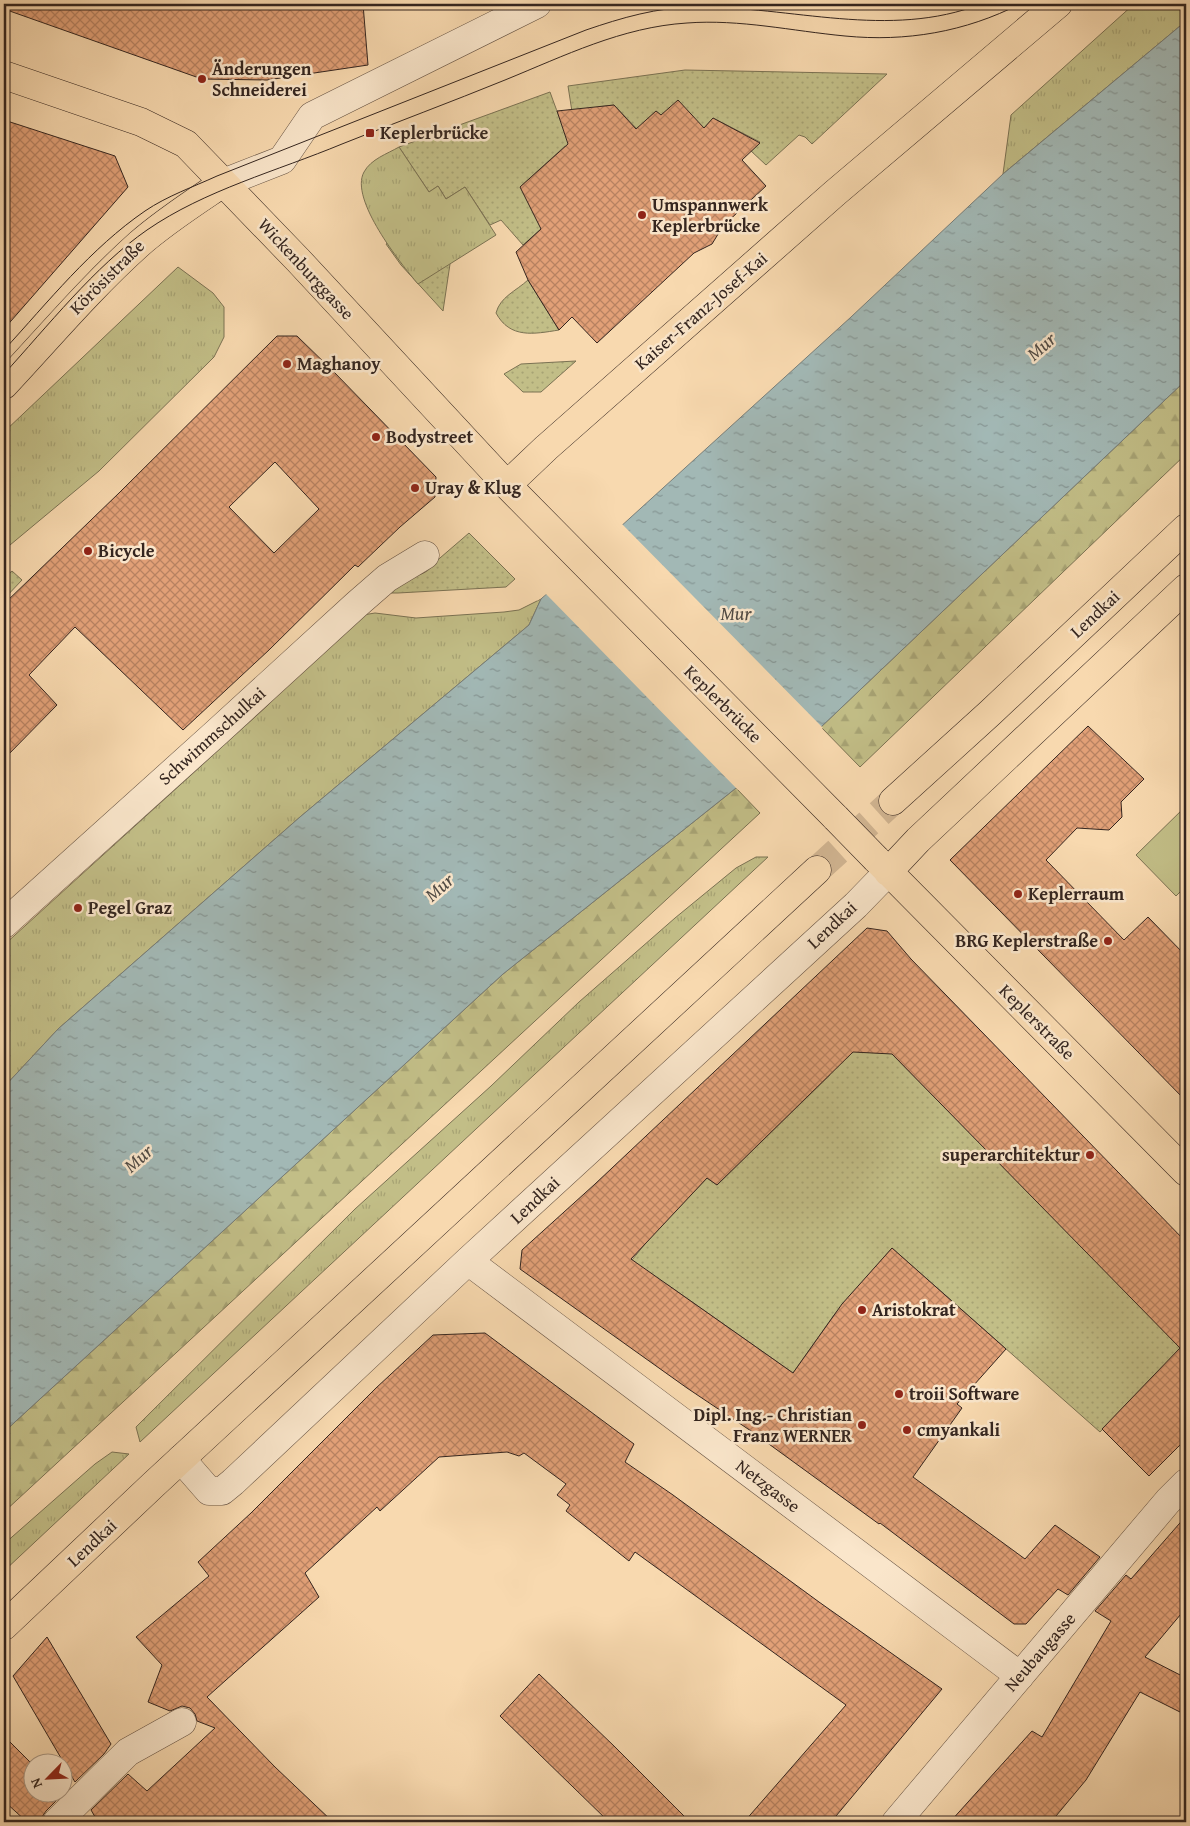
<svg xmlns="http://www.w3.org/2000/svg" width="1190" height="1826" viewBox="0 0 1190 1826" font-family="'Gentium Book Plus',serif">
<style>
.grass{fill:url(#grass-dots);stroke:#7b7253}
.forest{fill:url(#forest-firs);stroke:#7b7253}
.park{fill:url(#park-tufts);stroke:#7b7253}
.pitch{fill:#c2be87;stroke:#7b7253}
.water{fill:url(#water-ripples);stroke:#767d79}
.pier{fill:#f8d9af}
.building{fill:url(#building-cross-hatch);stroke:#34251f;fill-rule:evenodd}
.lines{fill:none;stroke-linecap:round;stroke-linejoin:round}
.major-tunnel{stroke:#d1b592;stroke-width:28;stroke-dasharray:28 14;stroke-linecap:butt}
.minor-casing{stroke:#655243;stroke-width:29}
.major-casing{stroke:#34251f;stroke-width:29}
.minor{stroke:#fae6cb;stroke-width:28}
.major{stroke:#f8d9af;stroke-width:28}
.tram{stroke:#34251f;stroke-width:1}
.major-bridge-casing{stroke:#34251f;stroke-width:29;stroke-linecap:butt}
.major-bridge{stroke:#f8d9af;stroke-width:28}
.poi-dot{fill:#8f2418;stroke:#fae6cb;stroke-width:2}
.labels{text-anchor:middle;stroke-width:5;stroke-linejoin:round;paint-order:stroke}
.poi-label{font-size:18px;font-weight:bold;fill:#34251f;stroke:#fae6cb;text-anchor:start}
.street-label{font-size:18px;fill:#34251f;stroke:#fae6cb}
.water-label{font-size:19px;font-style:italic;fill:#504a44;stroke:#fae6cb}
</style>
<defs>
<pattern id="grass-dots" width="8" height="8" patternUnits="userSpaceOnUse" patternTransform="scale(1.25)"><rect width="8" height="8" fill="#c2be87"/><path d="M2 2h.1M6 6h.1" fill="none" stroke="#a7a374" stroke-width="1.8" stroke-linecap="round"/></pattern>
<pattern id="forest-firs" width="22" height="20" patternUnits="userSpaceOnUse" patternTransform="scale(1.25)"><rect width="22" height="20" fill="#c2be87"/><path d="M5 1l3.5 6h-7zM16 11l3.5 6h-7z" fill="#a7a374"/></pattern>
<pattern id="park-tufts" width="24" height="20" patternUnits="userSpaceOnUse" patternTransform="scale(1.25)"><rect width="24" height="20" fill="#c2be87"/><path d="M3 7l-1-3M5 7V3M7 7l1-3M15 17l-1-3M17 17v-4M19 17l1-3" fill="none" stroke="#a7a374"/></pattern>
<pattern id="water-ripples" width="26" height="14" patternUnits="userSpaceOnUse" patternTransform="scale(1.25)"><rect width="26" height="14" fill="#a2b8b5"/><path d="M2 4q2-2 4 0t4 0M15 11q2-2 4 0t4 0" fill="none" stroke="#859593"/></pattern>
<pattern id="building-cross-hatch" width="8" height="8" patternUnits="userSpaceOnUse" patternTransform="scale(1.25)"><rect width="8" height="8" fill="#e1a077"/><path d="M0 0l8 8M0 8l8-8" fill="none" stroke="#b78261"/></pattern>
</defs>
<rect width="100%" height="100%" fill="#f8d9af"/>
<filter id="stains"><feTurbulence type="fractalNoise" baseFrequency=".004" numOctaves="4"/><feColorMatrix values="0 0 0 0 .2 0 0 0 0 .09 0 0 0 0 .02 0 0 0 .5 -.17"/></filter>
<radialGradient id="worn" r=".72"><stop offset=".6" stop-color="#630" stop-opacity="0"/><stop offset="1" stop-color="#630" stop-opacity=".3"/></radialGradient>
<path class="grass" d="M685,70l202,4 -75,70 -7,-7 -6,-2 -33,30 -15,-14 9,-9 -47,-24 -9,10 -43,-13 -5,-4 -19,18 -23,-24 -16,2 -23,24 -7,-45z
M550,92c9,25 15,42 31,64l-16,-10 -45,41 32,32 -29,26 -22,-25 -11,5 -25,-38 -19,12 -8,-13 -9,6 -30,-45z
M420,220l30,44 -7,47 -42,-46 -15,-21z
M528,280l31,50c-25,4 -49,9 -63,-17 4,-16 20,-22 32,-33z
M576,361l-35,31h-18l-19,-18 17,-10z
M469,533l46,46 -9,8 -108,6h-9c2,-4 5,-8 8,-10 10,-9 28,-4 36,-19z
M12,571l10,9 -18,19v-21z
M859,1033v19l23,1 2,-15 13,21 284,289 -81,84 -208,-184 -58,67 -41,58 -125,-88 -40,-20 21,-26 58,-61 10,7 113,-110 -5,-9z"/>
<path class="forest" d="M1186,380v74l-326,313 -39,-40z
M736,788l24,25 -756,699v-80l499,-458z"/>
<path class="park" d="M1134,4h52v17l-183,153 8,-59z
M399,147l30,45 9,-6 8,13 19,-12 31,48 -78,49c-17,-20 -69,-85 -54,-112 7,-13 23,-18 35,-25z
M178,267l35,26 11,14v30l-10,20 -115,114 -95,79v-118z
M541,599l-12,26 -229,192 -242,212 -54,58v-142l263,-239 84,-84 12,-7 12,-2 41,5 88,-6 15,-2z
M756,857h12l-628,585 -4,-15 219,-218 136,-123 88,-84 96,-84 61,-50z
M112,1452l17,2 -125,117v-27l91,-80z"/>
<path class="pitch" d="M1186,806v80l-10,10 -40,-41z"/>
<path class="water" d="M1186,21v359l-365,347 -85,61 -233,186 -499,458v-345l54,-58 242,-212 229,-192 12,-26 310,-282 152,-143z"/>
<path class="pier" d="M621,523l202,205 -85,62 -192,-196 -9,7 2,-4z"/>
<path class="building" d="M4,4h359l5,61 -101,15 -65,-1 -198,-70z
M678,100l26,28 9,-10 47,25 -18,17 24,26 -43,40 -11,18 -18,9 -97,90 -25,-26 -13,13 -31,-50 -12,-28 25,-23 -21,-42 48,-43 -11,-33 57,-6 22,24 20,-18 5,4z
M4,120l111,36 13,31 -124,142z
M277,336h20l37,36 102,105 -1,20 -35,30 -42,40 -3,-2 -86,85 -86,80 -108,-103 -46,48 28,30 -53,54v-155l115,-111zM275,462l44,47 -45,44 -45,-46z
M1088,726l56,53 -23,23 1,15 -13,13 -32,-2 -31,32 78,80 24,-23 38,39v145l-236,-241z
M867,928l20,3 24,28 275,283v197l-37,37 -47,-47 78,-81 -288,-294 -39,-2 -136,133 -10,-7 -76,81 162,114 49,-69 50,-56 114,101 -49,55 5,4 -49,69 112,82 30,-34 45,32 -32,38 -10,-6 -32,35h-12l-134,-101 -1,1 -128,-93 -64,-43 -167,-119 2,-19 73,-66z
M485,1333l149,111 -9,18 48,33 146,107 123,87 -111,133h-87l102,-117 -211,-153 -6,9 -63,-50 4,-6 -13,-10 9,-11 -42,-31 -5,3 -12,-4 -68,5 -59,54 -3,-4 -72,66 14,24 -112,100 68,70 58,55h-235l-7,-12 37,-36 19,17 68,-63 -18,-7 -2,-7 -5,-6 -8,-2 -12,5 -22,-9 14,-37 -26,-28 73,-61 -11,-14 53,-49 125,-125 57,-53z
M1186,1516v92l-41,49 41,21v37l-46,-23 -54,88 -35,42h-101l82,-91 10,6 69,-116 -16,-10 31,-36 5,4z
M47,1637l64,107 -7,10 -29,28 -62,-106z
M539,1674l75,72 76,76h-81l-109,-106z
M4,1736l28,28v30h31l-17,17 -4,6v5h-15l-23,-21z"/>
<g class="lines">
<path class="major-tunnel" d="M817,870l76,-69"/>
<g class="minor-casing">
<path id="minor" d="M223,183l59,-23 30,-44 225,-112
M4,924l211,-190 141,-129 31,-27 38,-23
M468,1261l552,415
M181,1459l28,32h13l11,-9 235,-221 388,-356 32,-33
M57,1822l71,-70 54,-30
M896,1822l272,-321 18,-18"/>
</g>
<g class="major-casing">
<path id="major" d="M4,75l137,47 45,22 112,116 209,225 329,333
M4,385c44,-47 87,-98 135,-141 26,-23 56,-42 84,-61
M507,485l39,-37 289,-255 223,-189
M893,801l97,-88 196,-185
M876,859l310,313
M888,872l30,-32 268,-252
M4,1626l149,-141 664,-615"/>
</g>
<use href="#minor" class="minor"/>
<use href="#major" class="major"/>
<path class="tram" d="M4,350c44,-48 87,-102 141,-139 22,-15 48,-24 72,-35l369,-146c35,-12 72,-23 110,-23 95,-1 193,33 285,-3
M4,374c43,-47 91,-108 143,-144 58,-40 130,-59 195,-86 55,-22 109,-42 163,-64 59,-24 117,-53 182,-57 53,-4 105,8 158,13 61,6 120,-4 175,-32"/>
<g class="major-bridge-casing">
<path id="major-bridge" d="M836,818l40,41"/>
</g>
<use href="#major-bridge" class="major-bridge"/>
</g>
<g class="poi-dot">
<circle cx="202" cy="79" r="5"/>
<rect x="365" y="128" width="10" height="10" rx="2.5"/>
<circle cx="642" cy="215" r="5"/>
<circle cx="287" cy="364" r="5"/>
<circle cx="376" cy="437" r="5"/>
<circle cx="415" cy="488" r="5"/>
<circle cx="88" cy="551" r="5"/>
<circle cx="1018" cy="894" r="5"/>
<circle cx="78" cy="908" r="5"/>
<circle cx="1108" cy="941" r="5"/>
<circle cx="1090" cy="1155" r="5"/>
<circle cx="862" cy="1310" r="5"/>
<circle cx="899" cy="1394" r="5"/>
<circle cx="862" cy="1425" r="5"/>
<circle cx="907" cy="1430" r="5"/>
</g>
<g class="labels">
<g class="poi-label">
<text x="212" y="75">Änderungen<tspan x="212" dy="21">Schneiderei</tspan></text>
<text x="380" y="139">Keplerbrücke</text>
<text x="652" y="211">Umspannwerk<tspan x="652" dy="21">Keplerbrücke</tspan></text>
<text x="297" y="370">Maghanoy</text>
<text x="386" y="443">Bodystreet</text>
<text x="425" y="494">Uray &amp; Klug</text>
<text x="98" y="557">Bicycle</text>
<text x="1028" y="900">Keplerraum</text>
<text x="88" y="914">Pegel Graz</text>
<text x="1098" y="947" text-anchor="end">BRG Keplerstraße</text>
<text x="1080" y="1161" text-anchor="end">superarchitektur</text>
<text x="872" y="1316">Aristokrat</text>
<text x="909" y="1400">troii Software</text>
<text x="852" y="1421" text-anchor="end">Dipl. Ing.- Christian<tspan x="852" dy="21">Franz WERNER</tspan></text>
<text x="917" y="1436">cmyankali</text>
</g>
<g class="street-label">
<text transform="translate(306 269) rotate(47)" y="6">Wickenburggasse</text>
<text transform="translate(107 277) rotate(-45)" y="6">Körösistraße</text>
<text transform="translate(701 311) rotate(-41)" y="6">Kaiser-Franz-Josef-Kai</text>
<text transform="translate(1095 614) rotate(-43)" y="6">Lendkai</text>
<text transform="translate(723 704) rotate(45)" y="6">Keplerbrücke</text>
<text transform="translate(212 736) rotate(-42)" y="6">Schwimmschulkai</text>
<text transform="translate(832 925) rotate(-43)" y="6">Lendkai</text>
<text transform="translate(1037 1022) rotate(45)" y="6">Keplerstraße</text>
<text transform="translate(535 1200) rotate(-43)" y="6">Lendkai</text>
<text transform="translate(768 1486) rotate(37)" y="6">Netzgasse</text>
<text transform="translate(92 1543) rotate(-43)" y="6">Lendkai</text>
<text transform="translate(1040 1652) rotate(-49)" y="6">Neubaugasse</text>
</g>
<g class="water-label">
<text transform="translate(1041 346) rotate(-42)" y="7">Mur</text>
<text x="736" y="620">Mur</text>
<text transform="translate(439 887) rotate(-42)" y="7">Mur</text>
<text transform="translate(138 1158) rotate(-42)" y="7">Mur</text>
</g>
</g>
<rect width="1190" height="1826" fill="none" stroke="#f8d9af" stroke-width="20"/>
<rect x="5" y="5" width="1180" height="1816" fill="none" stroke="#34251f" stroke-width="2.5"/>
<rect x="10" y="10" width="1170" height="1806" fill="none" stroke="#34251f"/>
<g transform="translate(48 1778) rotate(246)"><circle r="24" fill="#fae6cb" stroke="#ab9986"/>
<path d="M0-4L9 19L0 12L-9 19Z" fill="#8f2418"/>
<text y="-8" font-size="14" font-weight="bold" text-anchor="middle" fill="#34251f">N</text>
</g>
<rect width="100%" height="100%" filter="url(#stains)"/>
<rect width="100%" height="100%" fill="url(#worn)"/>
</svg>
